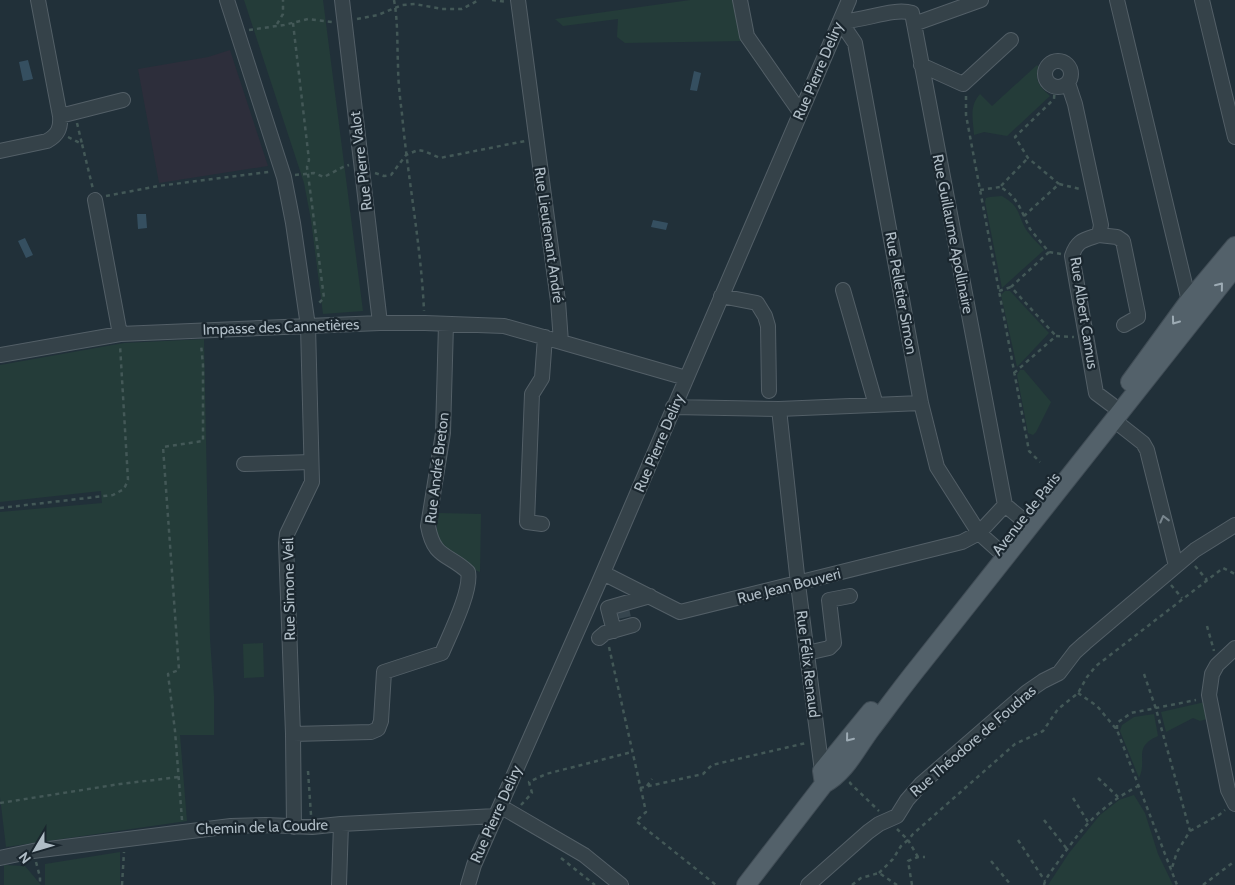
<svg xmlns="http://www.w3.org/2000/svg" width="1235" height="885" viewBox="0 0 1235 885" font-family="Cabin,sans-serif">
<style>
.medical{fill:#2d2e3b}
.green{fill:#243c39}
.water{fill:#354f60}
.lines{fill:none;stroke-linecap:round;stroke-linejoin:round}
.minor-tunnel{stroke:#36454e;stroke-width:14;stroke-dasharray:14 7;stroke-linecap:butt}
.minor-casing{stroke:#535f67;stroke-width:16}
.major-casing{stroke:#414d56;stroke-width:20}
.path{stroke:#435857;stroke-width:2.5;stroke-dasharray:4 4;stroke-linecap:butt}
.minor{stroke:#354249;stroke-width:14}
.major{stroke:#53616a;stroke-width:18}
.oneway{stroke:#9dabb4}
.oneway2{stroke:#79868e}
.labels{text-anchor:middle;stroke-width:4.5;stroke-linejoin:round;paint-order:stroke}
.street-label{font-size:15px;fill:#b0bdc6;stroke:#1a262e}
</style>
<rect width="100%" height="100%" fill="#213039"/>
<path class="medical" d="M230,50l38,116 -109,17 -21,-114 70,-12z"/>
<path class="green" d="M244,0h79l40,311 -40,3 -12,-94 -7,-37z
M690,0h45l10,41 -120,2 -8,-6 1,-18 -55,7 -8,-7z
M1037,65l2,2c-6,13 2,21 11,29l-43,40 -23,-4 -10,3c-1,-16 -5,-29 6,-41l12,12z
M1002,196c18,11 15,16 23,32 5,8 13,15 19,22l-42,38 -17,-86 1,-4 4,-1z
M1005,291h5l39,42 -32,34 -16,-72z
M204,339l6,300 4,57v39h-34l7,86 -181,26 -6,-50v-285l102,-9 -1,-12 -101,11v-137l124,-22z
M1020,370h4l27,32 -15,30 -3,3 -5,-2 -11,-58z
M439,513l42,1 -1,58 -27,-11 -6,-5 -11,-24z
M263,643l1,34 -20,1 -1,-34z
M1205,702l2,17 -7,2 -7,-3 -27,14 -5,-20z
M1154,714l4,22c-26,11 -10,24 -19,42l-19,-47 2,-6 12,-8z
M1134,795l11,18 13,41 15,31h-125l21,-32 31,-38 19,-15z
M120,852v33h-75v-21z
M4,865l21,1 16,19h-37z"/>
<path class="water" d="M28,60l5,19 -10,2 -4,-19z
M694,71l7,2 -4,18 -7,-1z
M137,214h9l1,14 -9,1z
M653,220l15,3 -2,7 -15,-3z
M25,238l8,17 -7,3 -8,-17z"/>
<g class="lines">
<path class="minor-tunnel" d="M621,604l5,23"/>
<g class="minor-casing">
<path id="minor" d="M227,0l57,177 9,46 15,103 4,156 -25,52 -1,9 7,191 1,93
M342,0l38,323
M518,0l40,301 3,41 125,36
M740,0l7,36 53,76
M1117,0l72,301
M1202,0l33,137
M840,21c22,1 53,-14 72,-8l93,492 17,14
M840,21l15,22 66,360 16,64 42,66 19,17
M914,24l67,-24
M1045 74a13 13 0 1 1 26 0a13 13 0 1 1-26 0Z
M921,65l42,19 48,-44
M1068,83l7,21 26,121 -2,10c-15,5 -22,5 -27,21l24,137 16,12
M60,116l63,-16
M0,151l47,-10c11,-6 14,-13 13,-25l-22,-116
M95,200l25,134
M1099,235l18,2 6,4 15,73v3l-14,8
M843,290l33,115
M721,296l36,7 8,13 3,10 1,65
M0,355l120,-21 260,-11h45l79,3 57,16
M673,407l106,2 142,-6
M779,409l19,175 24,187
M1115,421l28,22 4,7 29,116
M244,464l67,-2
M542,524l-15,-2 5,-128 10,-16 3,-41
M603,573l77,39 282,-70 17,-9 26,-28
M614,631l-6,-23 42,-12
M599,638l6,-5 28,-8
M1235,648l-18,17 -5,9 -3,21 19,95 7,14
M807,653l22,-5 5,-5 -5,-43 21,-4
M293,734l78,-2 7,-3 3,-8 3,-49 58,-19c8,-19 30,-63 26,-81 -20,-19 -34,-13 -40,-46l15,-93 3,-109
M500,806l84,49 37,30
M0,858l33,-7 198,-25 35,-1 46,2 29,-3 155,-8
M339,885l2,-61
M468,885l6,-20 125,-283 250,-582
M808,885l60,-53 11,-8 18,-8 10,-16 14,-16 106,-92 16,-11 16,-8 16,-21 10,-9 110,-93 40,-25"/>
</g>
<g class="major-casing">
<path id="major" d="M1130,382l59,-81 46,-55
M824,784l-2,-13 49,-60
M746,885l78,-101c22,-12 32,-35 47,-55 16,-21 32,-43 49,-64l315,-398"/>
</g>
<path class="path" d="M394,0c4,21 3,43 4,65 0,16 2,33 4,49 6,66 19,131 22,197
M492,0l15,2
M357,19l21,-4 24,-10 13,-1 27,5h20l17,-9
M293,23l16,137 -2,7 1,7 16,124 -6,6
M277,24l6,-10v-14
M249,30l35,-5 24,-6 24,3
M1055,87l-1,12 -39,38 13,21 31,26
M966,96v19l63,336 11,11
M77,123l5,21
M68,137l14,7 11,45
M375,173l9,3 7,-1 15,-20 12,-5 6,1 16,7 85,-17
M295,175l19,-2 10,4 19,-10 6,-2
M980,190l20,-3
M106,196l52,-10 111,-14
M1024,216c-6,-13 -11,-22 -24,-29l27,-28
M1049,252l-38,35 45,49
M1061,254l-12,-2 -19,-23 -6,-13 35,-32 21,5
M999,291l12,-4
M1014,373l42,-37 18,1
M0,508l113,-13 11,-6 4,-9 -8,-135
M1195,566l12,14
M1171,585l11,13
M1207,626l7,25
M609,647l37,165 -10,9 80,64
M1144,674l12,35 34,122 -13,21 -6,19
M1078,693l19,13 20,24 60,155
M1117,729v-6l14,-10 65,-13
M308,771l3,44
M1098,778l20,19
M851,782l-1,1 29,28
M647,786l5,-7
M640,788l63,-14 9,-9 94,-22
M1073,798l15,24
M0,803l120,-19 59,-7
M521,805l11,-12 -3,-11 17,-8 86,-22
M182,820l-7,-89 -7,-57 11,-4 -16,-223 40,-6v-76l-2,-21
M1044,820l23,29
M1190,831l29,-16 6,-5
M1018,840l27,41
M918,857l-10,-17 5,-6 102,-90 28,-13 15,-22 20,-16 9,-16 9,-11 127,-98 12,6
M561,858l34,27
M991,861l20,24
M36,862l4,15v8
M879,873l14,-14 8,-13 7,-6 -11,-11
M122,885l2,-33
M852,885l9,-7 18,-5 18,12
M912,885l-4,-24 10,-4h7
M1044,885c2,-9 11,-18 16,-26 25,-35 40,-52 78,-73
M1203,885l32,-24"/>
<use href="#minor" class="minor"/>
<use href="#major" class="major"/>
</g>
<defs><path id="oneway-chevron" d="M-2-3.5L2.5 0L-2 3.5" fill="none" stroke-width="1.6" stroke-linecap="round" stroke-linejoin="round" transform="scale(1.25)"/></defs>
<g class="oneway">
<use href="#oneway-chevron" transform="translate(1220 286) rotate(-51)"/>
<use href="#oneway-chevron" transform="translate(1175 321) rotate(126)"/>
<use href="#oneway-chevron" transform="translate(849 738) rotate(129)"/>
</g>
<use class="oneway2" href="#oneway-chevron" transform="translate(1164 519) rotate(-104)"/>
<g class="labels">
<g class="street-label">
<text transform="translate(818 71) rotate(-67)" y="5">Rue Pierre Deliry</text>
<text transform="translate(361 161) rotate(-97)" y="5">Rue Pierre Valot</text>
<text transform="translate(953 234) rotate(79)" y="5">Rue Guillaume Apollinaire</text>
<text transform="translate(549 235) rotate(82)" y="5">Rue Lieutenant André</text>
<text transform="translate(901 293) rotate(80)" y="5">Rue Pelletier Simon</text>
<text transform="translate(1084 313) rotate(81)" y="5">Rue Albert Camus</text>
<text transform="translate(281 327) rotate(-2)" y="5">Impasse des Cannetières</text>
<text transform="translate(659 443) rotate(-67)" y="5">Rue Pierre Deliry</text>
<text transform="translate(437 468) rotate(-83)" y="5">Rue André Breton</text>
<text transform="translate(1026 514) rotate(-52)" y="5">Avenue de Paris</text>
<text transform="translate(789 586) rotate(-14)" y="5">Rue Jean Bouveri</text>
<text transform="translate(289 589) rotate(-91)" y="5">Rue Simone Veil</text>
<text transform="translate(808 664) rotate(83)" y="5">Rue Félix Renaud</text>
<text transform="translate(973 741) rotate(-41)" y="5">Rue Théodore de Foudras</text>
<text transform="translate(496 814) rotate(-66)" y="5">Rue Pierre Deliry</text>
<text transform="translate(262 827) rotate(-2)" y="5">Chemin de la Coudre</text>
</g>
</g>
<g transform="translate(35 850) rotate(232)" stroke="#1a262e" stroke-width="4" paint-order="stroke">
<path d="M0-4L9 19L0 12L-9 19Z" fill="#b0bdc6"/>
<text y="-8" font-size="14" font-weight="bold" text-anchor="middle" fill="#b0bdc6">N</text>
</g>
</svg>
